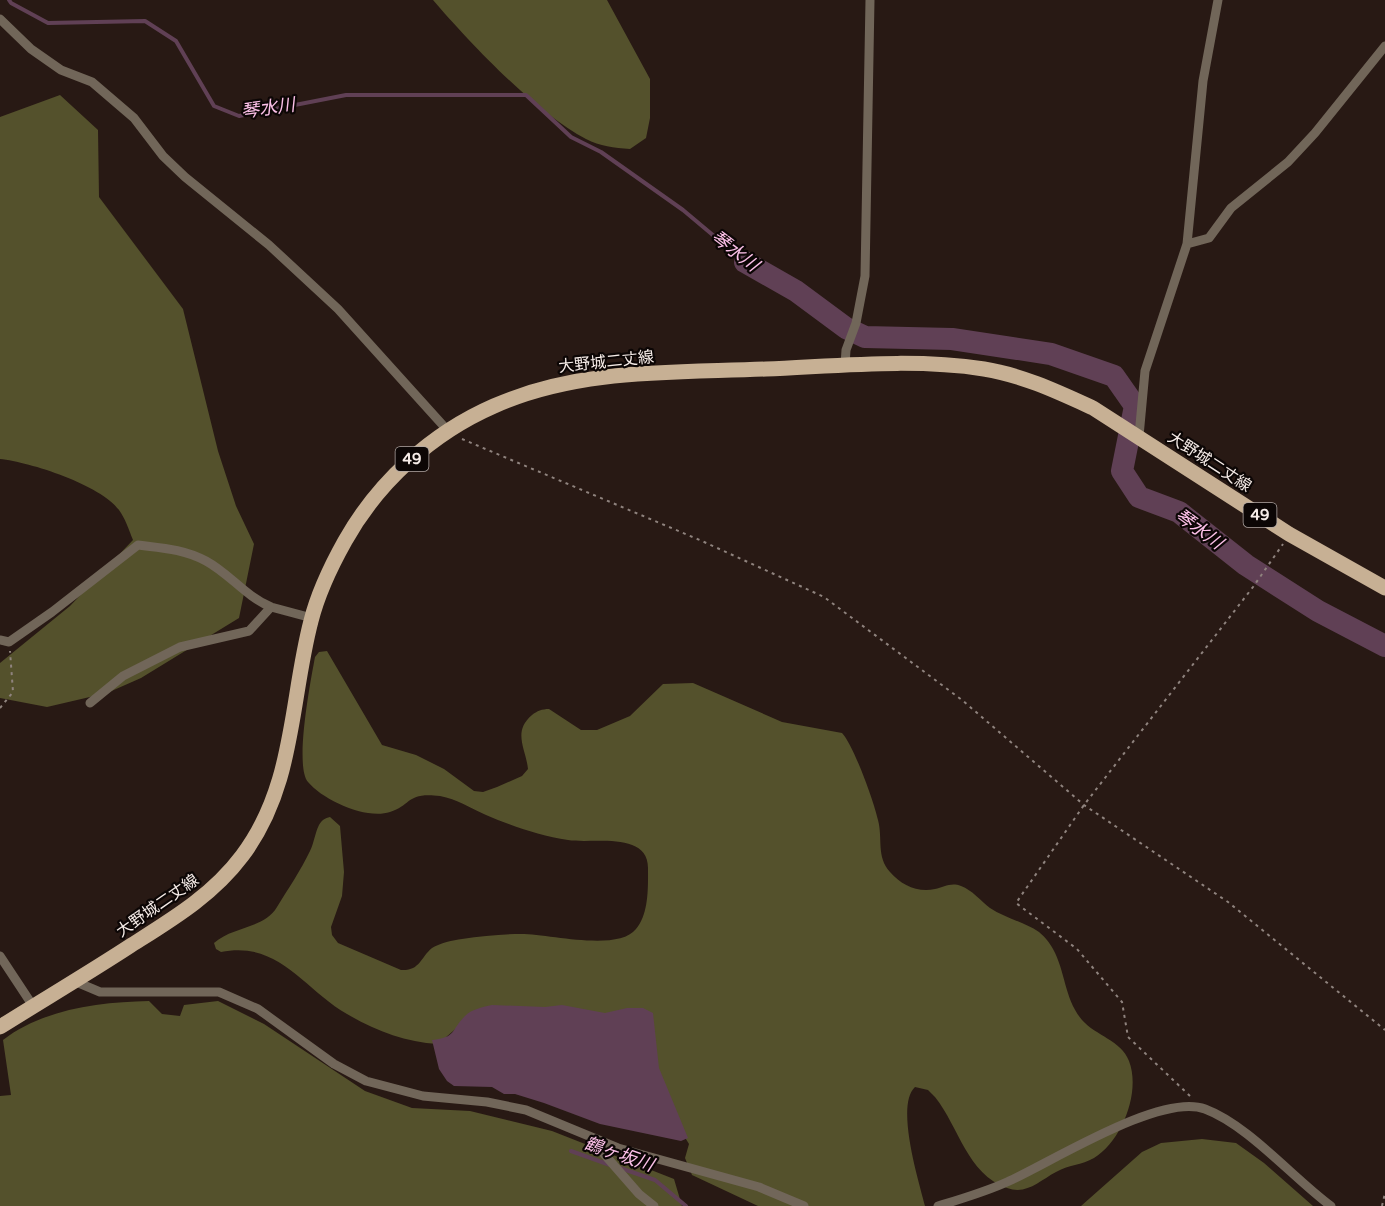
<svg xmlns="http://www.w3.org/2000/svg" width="1385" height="1206" viewBox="0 0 1385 1206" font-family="'Varela Round','Noto Sans JP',sans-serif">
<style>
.forest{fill:#54512c}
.water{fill:#604055}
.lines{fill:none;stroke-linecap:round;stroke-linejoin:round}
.stream{stroke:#604055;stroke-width:4}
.river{stroke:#604055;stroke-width:22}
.path{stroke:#8f837e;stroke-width:2;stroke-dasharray:3 4.5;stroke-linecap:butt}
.minor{stroke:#716659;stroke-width:9}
.primary{stroke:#c7b094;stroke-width:15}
.labels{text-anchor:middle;stroke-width:4.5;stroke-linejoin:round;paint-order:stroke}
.shield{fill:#0c0605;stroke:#b0a7a4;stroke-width:1.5}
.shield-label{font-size:15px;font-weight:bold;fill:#f6ece8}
.street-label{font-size:16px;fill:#f6ece8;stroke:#0c0605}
.water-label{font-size:18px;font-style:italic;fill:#fcc0e8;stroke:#0c0605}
</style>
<rect width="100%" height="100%" fill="#281914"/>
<path class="forest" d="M433,0h174l43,79v39l-4,20 -16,11c-16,-1 -30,-3 -44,-10 -49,-25 -117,-97 -153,-139z
M60,95l38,35 1,67 84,112 35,142 18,55 18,38 -15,74 -98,60 -34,15 -60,14 -47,-9v-35l70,-57 63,-66c-4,-10 -8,-22 -14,-30 -18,-25 -89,-48 -119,-51v-342z
M327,651l55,94 34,10 28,14 30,22 9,1 14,-5 25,-11 6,-7c-2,-20 -16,-37 4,-54 5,-4 10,-6 17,-6l32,21h16l33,-14 33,-32 30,-1 89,39 60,11c12,13 32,69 36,87 5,19 -2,36 12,52 11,13 28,21 45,17 9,-2 16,-7 26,-3 11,4 20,15 29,22 15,10 34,14 49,24 5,4 11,11 14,17 13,24 11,49 29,71 14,16 39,20 47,41 12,31 -7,80 -35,97 -12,7 -26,7 -38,14 -17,9 -29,23 -49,16 -40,-14 -48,-61 -72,-91l-7,-7 -13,-3c-20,18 4,95 10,119h-167l-66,-31 -7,-17 4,-14 -11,-18 -212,-106 -28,24c-33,-2 -62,-13 -91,-30 -43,-25 -69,-74 -126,-62l-5,-3 -2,-6c19,-17 50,-14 63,-36 11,-18 24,-37 33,-56 4,-8 5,-18 9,-26 3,-5 6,-7 11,-8l10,9 4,46 -2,24 -11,31 1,8 6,8 63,27c19,1 19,-12 31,-22 8,-5 21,-8 30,-9 20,-3 40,-5 59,-5 28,0 97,18 115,-5 13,-15 12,-42 12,-61 0,-37 -56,-24 -80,-28 -28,-4 -56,-14 -82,-25 -16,-7 -29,-16 -46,-19 -34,-4 -28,9 -50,16 -24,8 -67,-12 -82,-30 -14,-16 3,-103 7,-125l4,-5z
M149,1001l13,13 18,2 4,-11 34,-4 46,23 101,67 47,17 58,3 82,20 122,48 8,27h-682v-110l11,-1 -8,-55c40,-31 97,-38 146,-39z
M1202,1139l34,4 28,20 49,43h-232l61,-54 19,-9z"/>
<path class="water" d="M492,1005l53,2 17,-2 43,8 22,-5h16l10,5 6,55 29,70 -7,3 -81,-17 -56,-21 -29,-9h-11l-12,-7 -38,-1 -7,-5 -8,-12 -7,-29c25,-3 18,-9 33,-24 7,-7 18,-9 27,-11z"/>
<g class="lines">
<path class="stream" d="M9,0l2,3 37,20 97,-2 31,20 38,65 25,10 107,-21h180l45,42 30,15 82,58 62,52
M571,1151l39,14
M620,1168l35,12 31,26"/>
<path class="river" d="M745,262l51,29 50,37 19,9 87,2 99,15 63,22 21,30 -13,65 17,26 40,15 67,53 72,46 67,35"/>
<path class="path" d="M462,439l240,102 122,56 138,103 122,105 144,97 157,128
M0,708l13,-16 -3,-41
M1190,1096l-62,-59 -6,-35 -45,-53 -61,-46 68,-98 169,-218 30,-43
M1382,1206l3,-13"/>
<path class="minor" d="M0,19l31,30 30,21 31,12 42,36 29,38 22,21 84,68 69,64 111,123
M1187,244l22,-6 22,-30 57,-46 27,-29 70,-87
M845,365l1,-15 10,-27 9,-47 5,-276
M1139,436l6,-65 42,-127 16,-163 15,-81
M0,640l9,2 43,-30 86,-67c24,3 46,4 68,16 24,13 39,35 65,46
M90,703l33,-27 57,-29 69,-16 22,-24 41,11
M0,956l33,50
M74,981l26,11h119l39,17 76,55 32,17 57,15 64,6 39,8 92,38 141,39 45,19
M590,1138l49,56 15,12
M938,1206c23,-7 47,-14 69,-24 43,-19 154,-90 198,-73 43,16 88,69 126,97"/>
<path class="primary" d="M0,1027c43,-27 87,-53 130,-81 41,-26 82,-50 112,-90 53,-70 48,-155 69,-235 7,-28 20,-55 34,-80 33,-59 87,-108 149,-135 85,-38 180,-33 272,-37 72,-3 146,-11 218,0 38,6 74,23 109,39l196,126 96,54"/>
</g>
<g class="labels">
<g class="shield">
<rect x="395.5" y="447" width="33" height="24" rx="4.5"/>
<rect x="1243.5" y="503" width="33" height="24" rx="4.5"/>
</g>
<g class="shield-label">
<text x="412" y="464">49</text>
<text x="1260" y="520">49</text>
</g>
<g class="street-label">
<text transform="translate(606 361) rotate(-6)" y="6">大野城二丈線</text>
<text transform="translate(1210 461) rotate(33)" y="6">大野城二丈線</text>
<text transform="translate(157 905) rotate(-35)" y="6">大野城二丈線</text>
</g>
<g class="water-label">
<text transform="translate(268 108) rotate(-8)" y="6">琴水川</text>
<text transform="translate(735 251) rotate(37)" y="6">琴水川</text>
<text transform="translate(1199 529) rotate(36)" y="6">琴水川</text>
<text transform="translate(619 1154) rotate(19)" y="6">鶴ヶ坂川</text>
</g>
</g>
</svg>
